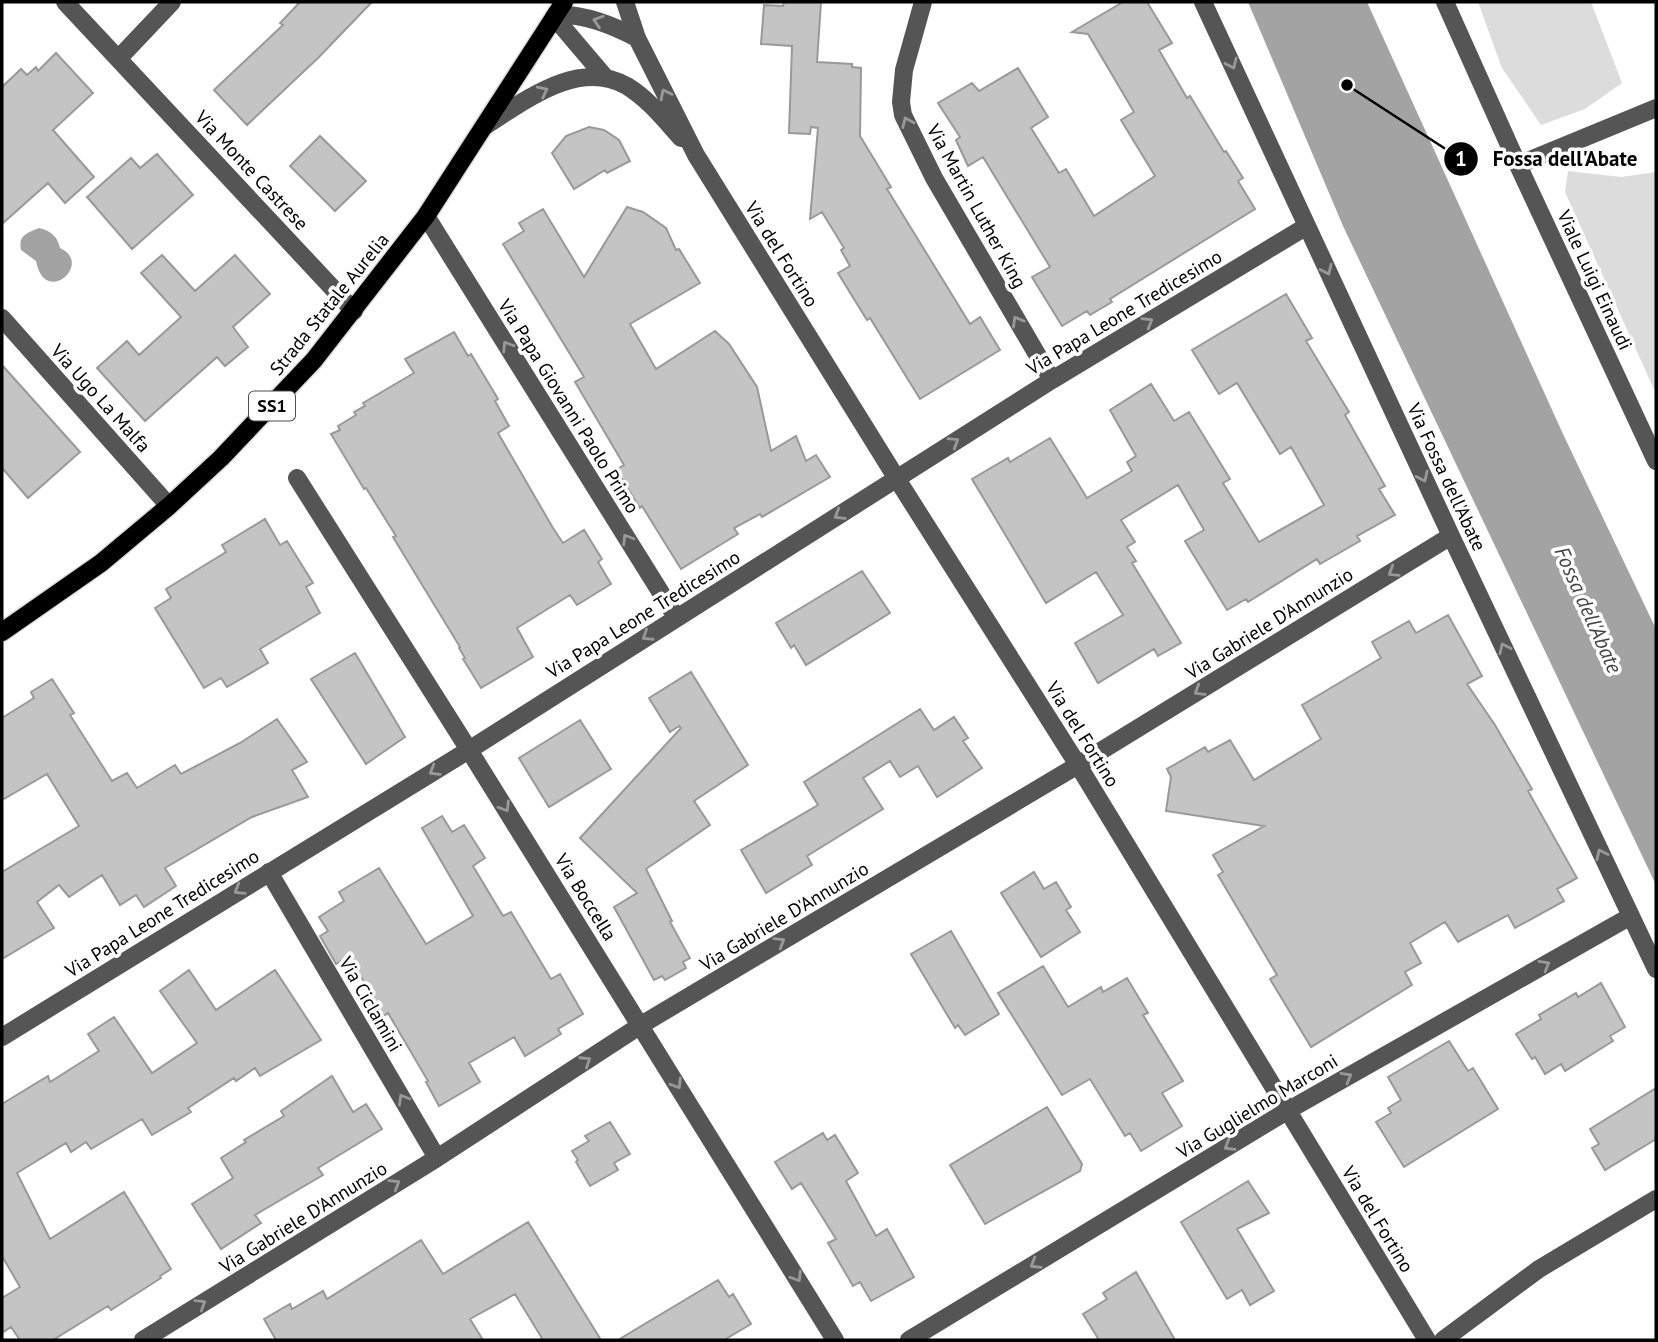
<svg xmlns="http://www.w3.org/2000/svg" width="1658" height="1342" viewBox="0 0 1658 1342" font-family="'PT Sans',sans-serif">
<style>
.green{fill:#dcdcdc}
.water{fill:#a3a3a3}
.building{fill:#c4c4c4;stroke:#999;stroke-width:2}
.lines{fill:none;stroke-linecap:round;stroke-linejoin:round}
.major-casing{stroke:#dbdbdb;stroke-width:21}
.minor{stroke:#555;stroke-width:18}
.major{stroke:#000;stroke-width:18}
.oneway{stroke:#999}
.labels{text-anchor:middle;stroke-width:7;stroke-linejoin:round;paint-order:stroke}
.shield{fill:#fff;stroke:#4c4c4c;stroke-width:2}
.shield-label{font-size:18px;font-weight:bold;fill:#000}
.street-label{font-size:19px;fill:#000;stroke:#fff}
.water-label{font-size:21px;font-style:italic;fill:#444;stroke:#fff}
.leader{fill:none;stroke:#000;stroke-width:2.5}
.callout-dot{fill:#000;stroke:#fff;stroke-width:2.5}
.mark-label{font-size:21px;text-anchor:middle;font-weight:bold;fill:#fff}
.callout-label{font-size:21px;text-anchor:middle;font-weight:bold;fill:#000;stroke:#fff;stroke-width:7;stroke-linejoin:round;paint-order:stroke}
</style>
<rect width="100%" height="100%" fill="#fff"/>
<path class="green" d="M1478,2h113l31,81 -37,26 -44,16 -39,-57z
M1568,171l53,6 35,-5v222l-91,-202z"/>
<path class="water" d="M1248,2h119l196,432 93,195v256l-313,-659z
M39,228c11,2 19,9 21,20 34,15 -15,60 -24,13l-15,-11c-3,-15 6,-17 18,-22z"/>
<path class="building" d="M300,2h72l-54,56 -71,67 -33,-35 69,-65 -3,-2z
M784,2h37l-4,60 35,2v3l9,1 -1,68 31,51 -4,2 83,135 10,-7 20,33 -80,49 -50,-81 -3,2 -29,-47 12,-7 -9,-16 3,-2 -22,-36 -12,7 8,-91 -7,-1 -1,7 -21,-1 3,-87 -31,-2 3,-39 19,1z
M1123,2h24l25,41 -13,7 28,48 3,-2 34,56 2,-1 17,27 -5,3 17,28 -145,90 2,3 -22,13 -3,-4 -25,15 -30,-49 18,-10 -67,-110 -15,9 -12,-26 4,-3 -22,-34 34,-20 7,8 39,-23 30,49 -17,11 28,45 7,-4 28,47 61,-40 -34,-56 13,-8 -46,-78 -16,-2z
M56,53l37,40 -40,37 41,47 -29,26 -17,-20 -46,41v-137l19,-18 6,6 9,-8 2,4z
M589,127l15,3 15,10 11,21 -23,12 -2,-3 -31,19 -22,-36 14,-17z
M320,136l46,45 -31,30 -45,-45z
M157,154l36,41 -61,54 -45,-52 44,-39 9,10z
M627,207l16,5 23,16 10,22 3,-1 21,34 -70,41 26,45 59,-38 14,13 28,43 14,64 25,-15 10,25 10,-6 14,22 -68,40 -2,-3 -26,14 4,6 -57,35 -39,-63 -2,2 -24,-38 8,-5 -49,-83 9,-5 -81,-133 21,-13 -5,-8 24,-14 41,68z
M162,255l33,36 40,-36 35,39 -37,33 15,20 -23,19 -8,-9 -72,64 -48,-53 30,-27 12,14 42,-38 -40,-44z
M1286,294l26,44 -6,3 43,71 -4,3 40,71 -6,3 16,26 -38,21 3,5 -40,23 -3,-5 -69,43 -2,-3 -19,11 -42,-69 19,-11 -26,-45 -57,35 14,22 -8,5 9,14 -4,2 49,80 -23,13 -4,-7 -56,34 -23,-40 48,-28 -27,-43 -50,31 -74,-124 36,-21 2,4 40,-24 37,60 45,-27 -5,-9 9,-6 -26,-46 41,-26 23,37 15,-9 41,67 -7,4 36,59 65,-37 -33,-58 -11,7 -43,-71 -18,11 -27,-44z
M454,332l14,24 3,-2 27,45 -3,2 14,25 -11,7 55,95 10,15 21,-13 18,29 -4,3 13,22 -34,21 -7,-10 -53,33 16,29 -52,31 -18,-29 2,-1 -6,-10 1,-1 -67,-110 3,-1 -30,-48 -2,1 -33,-55 9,-4 -2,-4 18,-11 -2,-3 11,-6 -2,-3 51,-30 -9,-14z
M2,365l78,87 -52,46 -26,-30z
M265,519l15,26 7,-4 26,42 -7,4 14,26 -60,36 8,14 -41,24 -6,-9 -17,10 -49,-80 16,-10 -5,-9 60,-37 -4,-7z
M862,571l28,42 -84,52 -12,-20 -3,3 -15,-25z
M1448,615l34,61 -15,8 28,41 37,64 -4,2 49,87 -20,11 7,12 -49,27 -7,-13 -50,27 -13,-20 -35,21 11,20 -16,9 7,13 -101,62 -41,-68 7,-4 -59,-100 5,-3 -10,-17 51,-29 -98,-15 5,-34 -4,-8 38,-22 3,5 22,-12 24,40 67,-41 -19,-34 79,-47 -9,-16 37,-21 7,12z
M355,653l50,84 -39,27 -55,-85z
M691,672l57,93 -54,36 16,24 -64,44 26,52 -2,1 20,36 -7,4 3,6 -21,12 -3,-4 -8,4 -40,-73 23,-14 -57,-55 101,-110 -2,-2 -9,6 -21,-34z
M52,679l22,34 -4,2 42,66 15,-8 10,15 38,-23 6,9 59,-31 37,-24 30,43 -15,8 16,27 -56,20 -87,51 11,18 -32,21 -8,-12 -16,10 -18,-30 -33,22 -10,-12 -22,17 17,26 -52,31v-87l77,-46 -32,-52 -45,26v-82l32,-20 -3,-6z
M920,709l14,21 20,-13 14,21 -5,3 19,27 -45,29 -19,-31 -18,11 -10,-16 -27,17 20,31 -76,47 5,9 -46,28 -25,-43 77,-45 -14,-23z
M580,720l31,49 -62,38 -30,-49z
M442,816l10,16 12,-7 21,33 -12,8 30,50 8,-4 40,67 9,-5 23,40 -25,15 3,5 -36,22 -11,-19 -45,26 11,19 -41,24 -13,-24 2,-1 -40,-68 -4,3 -35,-60 -13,8 -16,-28 8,-5 -9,-14 25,-16 -5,-9 40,-24 47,76 47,-28 -51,-88z
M1034,872l10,17 12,-7 15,25 -5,3 14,22 -39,25 -40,-64z
M951,931l48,83 -34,21 -7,-10 -3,3 -44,-74z
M1043,966l25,41 33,-20 2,5 24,-14 21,35 -5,2 40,66 -21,12 20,33 -41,25 -11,-18 -5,3 -35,-57 -28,16 -64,-102z
M189,970l27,40 59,-40 46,70 -61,36 -5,-8 -19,13 -2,-3 -46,30 3,4 -39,23 -10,-16 -51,30 -5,-7 -15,10 -5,-9 -49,30 33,66 74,-47 47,77 -11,7 1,2 -50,32 -3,-4 -55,34h-33l-9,-13 -9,6v-35l18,-11 -18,-31v-152l46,-28 2,6 49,-31 -11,-17 26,-17 38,56 45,-30 -37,-52z
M1601,983l24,44 -15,9 3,5 -48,30 -4,-7 -16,10 -10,-17 -3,2 -16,-25 25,-15 -2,-4 37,-22 2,4z
M1449,1041l19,30 5,-3 25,41 -94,58 -28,-45 15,-9 -3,-5 13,-8 -13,-23z
M332,1076l21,36 13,-8 16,25 -64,39 5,7 -68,40 6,8 -40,26 -29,-45 41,-26 -12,-20 25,-16 -2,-2 40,-24 -3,-5z
M1656,1088v51l-51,31 -13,-22 7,-4 -9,-15z
M1047,1107l35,57 -2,7 -95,53 -35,-59z
M610,1122l20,32 -16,9 4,7 -28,16 -14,-24 2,-2 -6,-9 17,-10 -4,-5z
M823,1133l4,7 8,-5 23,38 -12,8 30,55 11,-7 27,48 -43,24 -11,-19 -7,4 -25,-43 8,-4 -35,-56 -9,6 -17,-27z
M1248,1181l21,32 -32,16 37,62 -24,14 -8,-15 -15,9 -46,-77z
M528,1222l73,118h-58l-28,-46 -45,25 13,21h-207l-12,-21 26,-15 2,5 31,-18 4,8 94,-59 22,34z
M1136,1272l39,68h-76l-16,-26 24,-15 -4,-6z
M718,1280l11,17 4,-3 18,30 -27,16h-106z"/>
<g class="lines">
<g class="major-casing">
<path id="major" d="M2,632l99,-69 68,-57 52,-48 93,-98 112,-144 138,-214"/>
</g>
<path class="minor" d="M65,2l289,309
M625,2l12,36 59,117 201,324 181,286 349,575
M923,2l-19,68 -3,32 2,13 31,63 118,202
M1203,2l248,534 205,433
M1445,2l73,163 138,296
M556,14c30,1 54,10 81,24
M554,17l51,60
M119,58l53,-56
M485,126c40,-25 93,-68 142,-40 21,13 37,33 54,52
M1518,165l138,-57
M426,216l250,401
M2,318l167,188
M297,478l172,272 366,590
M269,872l168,286
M2,1037l467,-287 583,-370 255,-154
M143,1340l294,-182 204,-133 437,-260 373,-229
M909,1340l378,-229 344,-195
M1443,1340l96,-71 117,-70"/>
<use href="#major" class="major"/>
</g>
<defs><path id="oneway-chevron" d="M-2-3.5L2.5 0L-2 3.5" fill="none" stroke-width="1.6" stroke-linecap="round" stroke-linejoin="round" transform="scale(1.75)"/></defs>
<g class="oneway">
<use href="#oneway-chevron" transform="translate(598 21) rotate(-162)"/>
<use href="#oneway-chevron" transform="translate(1232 64) rotate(65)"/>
<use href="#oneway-chevron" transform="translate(543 91) rotate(-27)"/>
<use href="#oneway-chevron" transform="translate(665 94) rotate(-117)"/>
<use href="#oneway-chevron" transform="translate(907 122) rotate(-113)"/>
<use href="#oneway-chevron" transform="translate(1327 270) rotate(65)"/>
<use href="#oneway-chevron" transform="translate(1017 321) rotate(-120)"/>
<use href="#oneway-chevron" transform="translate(1148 322) rotate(-31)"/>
<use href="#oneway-chevron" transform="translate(507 346) rotate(-122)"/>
<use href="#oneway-chevron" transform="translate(954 442) rotate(-32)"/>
<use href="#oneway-chevron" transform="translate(1423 477) rotate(65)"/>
<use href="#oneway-chevron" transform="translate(839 515) rotate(148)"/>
<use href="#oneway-chevron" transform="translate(627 539) rotate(-122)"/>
<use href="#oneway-chevron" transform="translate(1393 572) rotate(148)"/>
<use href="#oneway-chevron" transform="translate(647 636) rotate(147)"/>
<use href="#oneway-chevron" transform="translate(1504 648) rotate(-115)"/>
<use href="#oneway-chevron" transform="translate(1199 691) rotate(148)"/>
<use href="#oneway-chevron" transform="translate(434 771) rotate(149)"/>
<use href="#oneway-chevron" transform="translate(505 807) rotate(58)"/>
<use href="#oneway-chevron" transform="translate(1601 854) rotate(-115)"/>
<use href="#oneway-chevron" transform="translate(239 890) rotate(148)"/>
<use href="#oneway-chevron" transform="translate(780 942) rotate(-31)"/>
<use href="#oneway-chevron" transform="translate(1545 965) rotate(-30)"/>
<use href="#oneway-chevron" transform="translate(586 1061) rotate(-33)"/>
<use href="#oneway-chevron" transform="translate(1347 1077) rotate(-30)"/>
<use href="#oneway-chevron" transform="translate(677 1084) rotate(58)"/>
<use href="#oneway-chevron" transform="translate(403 1099) rotate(-120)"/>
<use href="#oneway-chevron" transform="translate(1229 1146) rotate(149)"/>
<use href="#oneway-chevron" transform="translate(395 1184) rotate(-32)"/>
<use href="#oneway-chevron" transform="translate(1035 1264) rotate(149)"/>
<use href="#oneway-chevron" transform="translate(797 1277) rotate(58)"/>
<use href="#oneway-chevron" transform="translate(201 1304) rotate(-32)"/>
</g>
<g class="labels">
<rect class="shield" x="249" y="391.5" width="46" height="29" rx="5"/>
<g class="shield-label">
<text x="272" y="412">SS1</text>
</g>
<g class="street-label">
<text transform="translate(252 170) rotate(47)" y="7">Via Monte Castrese</text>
<text transform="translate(977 206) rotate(61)" y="7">Via Martin Luther King</text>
<text transform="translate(782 254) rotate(58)" y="7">Via del Fortino</text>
<text transform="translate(1595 280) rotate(65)" y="7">Viale Luigi Einaudi</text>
<text transform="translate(329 304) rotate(-51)" y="7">Strada Statale Aurelia</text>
<text transform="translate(1124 312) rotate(-31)" y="7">Via Papa Leone Tredicesimo</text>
<text transform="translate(101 398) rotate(48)" y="7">Via Ugo La Malfa</text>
<text transform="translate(569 406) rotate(58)" y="7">Via Papa Giovanni Paolo Primo</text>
<text transform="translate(1447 477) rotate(65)" y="7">Via Fossa dell'Abate</text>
<text transform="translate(643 614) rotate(-32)" y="7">Via Papa Leone Tredicesimo</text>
<text transform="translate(1269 623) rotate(-32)" y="7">Via Gabriele D'Annunzio</text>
<text transform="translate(1083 734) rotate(58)" y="7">Via del Fortino</text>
<text transform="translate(586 897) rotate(58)" y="7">Via Boccella</text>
<text transform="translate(162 913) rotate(-32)" y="7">Via Papa Leone Tredicesimo</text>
<text transform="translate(784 916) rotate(-31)" y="7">Via Gabriele D'Annunzio</text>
<text transform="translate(371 1004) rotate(60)" y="7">Via Ciclamini</text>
<text transform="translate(1257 1106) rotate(-31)" y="7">Via Guglielmo Marconi</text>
<text transform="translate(303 1217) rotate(-32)" y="7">Via Gabriele D'Annunzio</text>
<text transform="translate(1378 1219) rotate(59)" y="7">Via del Fortino</text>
</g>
<g class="water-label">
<text transform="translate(1588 610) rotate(66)" y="7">Fossa dell'Abate</text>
</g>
</g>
<path class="leader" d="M1347 85L1461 159"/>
<g class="callout-dot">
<circle cx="1347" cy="85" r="7"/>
<circle cx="1461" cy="159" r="18"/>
</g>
<g class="mark-label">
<text x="1461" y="166">1</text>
</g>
<g class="callout-label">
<text x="1565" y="166">Fossa dell'Abate</text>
</g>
<rect width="1658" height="1342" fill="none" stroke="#000000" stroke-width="7"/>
</svg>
